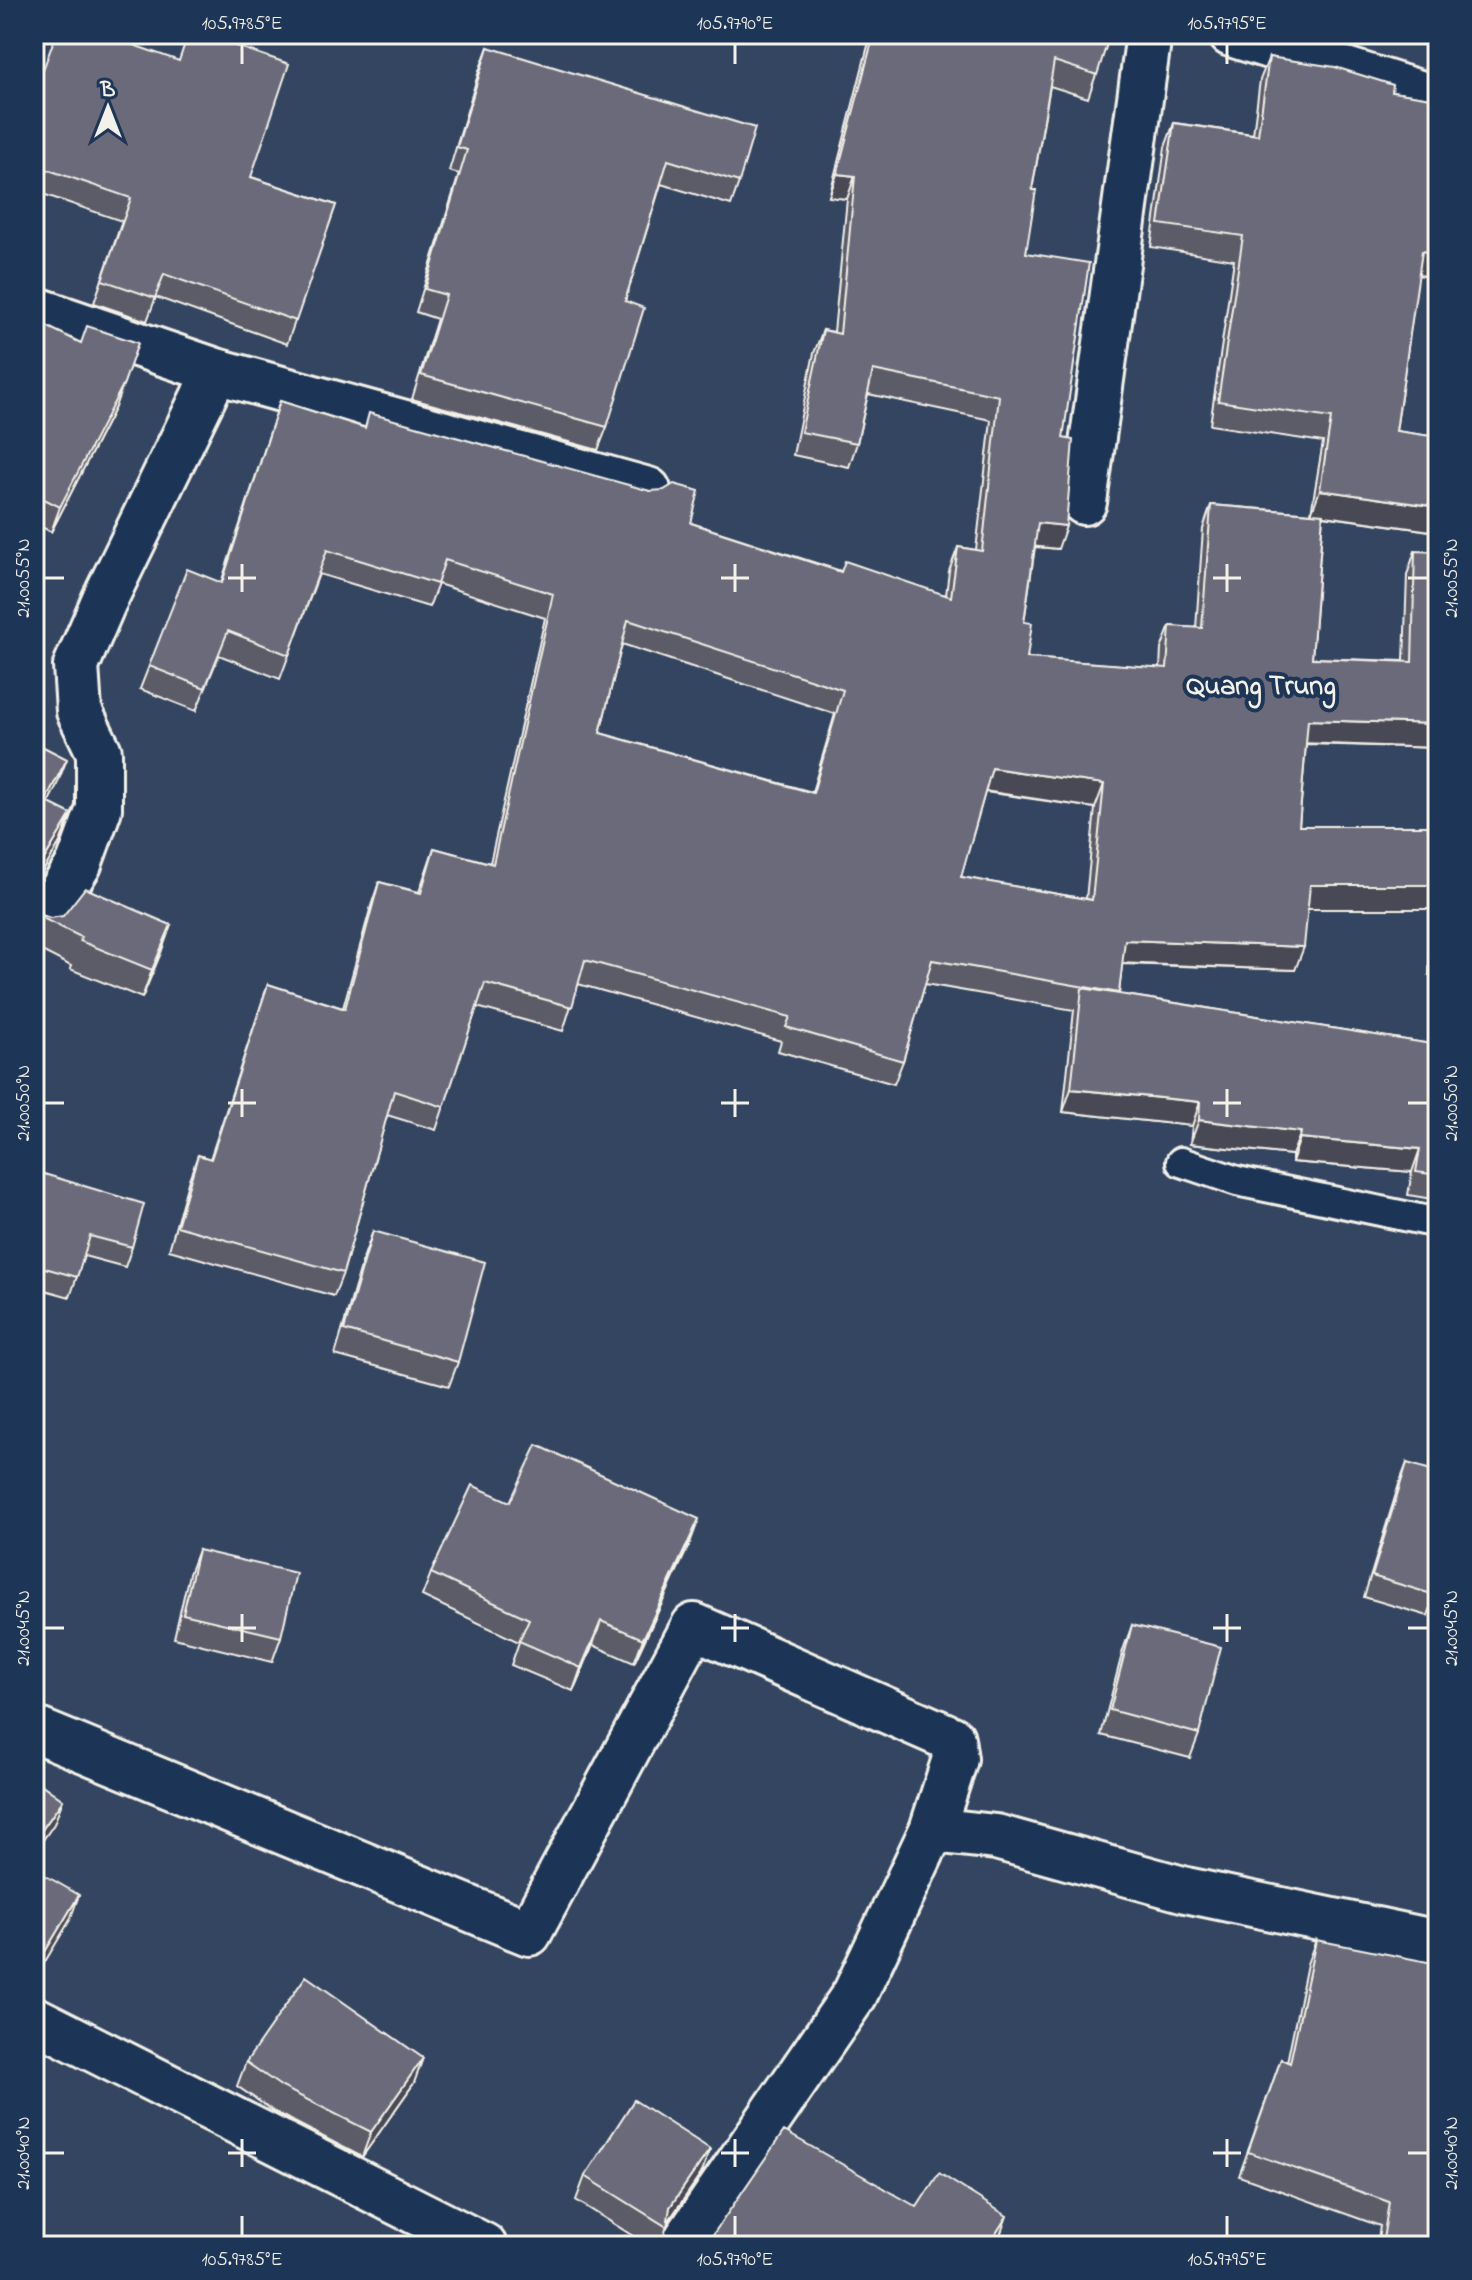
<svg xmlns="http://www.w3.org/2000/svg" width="1472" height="2280" viewBox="0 0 1472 2280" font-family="'Indie Flower',sans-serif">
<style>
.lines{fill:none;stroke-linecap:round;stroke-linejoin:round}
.service-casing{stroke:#f4f1e8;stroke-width:34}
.minor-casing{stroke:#f4f1e8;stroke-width:50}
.tertiary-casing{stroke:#f4f1e8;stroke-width:50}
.service{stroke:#1d3557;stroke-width:28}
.minor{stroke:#1d3557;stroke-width:44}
.tertiary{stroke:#1d3557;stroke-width:44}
.wall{fill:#5b5b69;stroke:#f4f1e8;stroke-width:2;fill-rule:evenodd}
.shaded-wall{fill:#4a4a55;stroke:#f4f1e8;stroke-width:2}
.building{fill:#6a6a7a;stroke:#f4f1e8;stroke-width:2;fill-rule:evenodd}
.ticks{fill:none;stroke:#f4f1e8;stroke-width:3}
.labels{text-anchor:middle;stroke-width:8;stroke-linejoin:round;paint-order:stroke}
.neighbourhood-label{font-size:28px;font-weight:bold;fill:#f4f1e8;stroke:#1d3557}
.neatline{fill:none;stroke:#f4f1e8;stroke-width:3}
.ticks-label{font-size:20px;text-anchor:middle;fill:#f4f1e8}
</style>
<rect width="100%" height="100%" fill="#344562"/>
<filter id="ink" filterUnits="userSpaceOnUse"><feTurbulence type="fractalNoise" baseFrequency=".0125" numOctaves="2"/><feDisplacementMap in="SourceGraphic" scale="16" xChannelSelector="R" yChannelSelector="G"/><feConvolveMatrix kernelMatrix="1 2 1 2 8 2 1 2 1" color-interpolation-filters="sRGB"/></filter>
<g filter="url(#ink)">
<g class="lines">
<g class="service-casing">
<path id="service" d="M1181,1162l56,19 201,42"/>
</g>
<g class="minor-casing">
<path id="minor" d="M34,309l182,62 432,119
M1084,502l65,-468
M42,922l37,-58 20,-55v-57l-20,-41 -3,-45 28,-65 112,-230
M34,1729l495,204 165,-307 258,113 3,20 -23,71
M34,2019l450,227
M682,2246l173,-252 77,-164 64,7 190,53 252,53"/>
</g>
<g class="tertiary-casing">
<path id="tertiary" d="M1231,34l207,65"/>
</g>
<use href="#service" class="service"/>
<use href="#minor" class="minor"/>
<use href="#tertiary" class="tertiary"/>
</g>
<path class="wall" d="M871,34h239l-22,64 -38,-12 -18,104 -6,63 37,185 -5,111 -23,-2 -11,75 3,36 133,10 1,-19 9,-23 26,2 7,-99 8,-24 100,8 12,-71 -113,-17 24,-165 -83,-13 14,-100 9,-24 79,11 7,-54 9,-23 123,35 46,7v179l-20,-3 -22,156 42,6v95l-115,-16 -11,142 92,3 3,-86 8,-24 23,197 -132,-4 -7,82 139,4v145h-9l3,-66h-125l-12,61 -173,-6 -3,30 319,51v155l-30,-5 4,-23 -120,-10v-7l-102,-11 2,-18 -129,-14 11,-102 -149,-26 -22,77 -9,23 -116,-33 3,-10 -203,-57 -15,47 -86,-24 -41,123 -49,-15 -44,158 -9,23 -165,-46 20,-71 9,-24 12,4 58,-175 75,24 28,-102 8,-24 40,10 15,-44 56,15 55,-245 -107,-34 -9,23 -110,-33 -39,105 -61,-24 -23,56 -56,-22 9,-23 72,-83 59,-182 84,26 327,96 150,48 105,24 3,-24 9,-24 18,3 15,-130 -123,-26 -11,49 -8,24 -56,-12 21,-102 9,-23 11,2 13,-133 -18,-2zM622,644l213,70 -23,78 -212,-59zM985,792l110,16 -9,91 -125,-22z
M488,47l251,135 -8,23 -70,-21 -36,117 -18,126 -9,23 -186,-51 25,-80 -21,-7 43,-138 -10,-3 30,-100z
M34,67l217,110 85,28 -49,139 -131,-47 -9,24 -53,-18 28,-82 -88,-30z
M34,320l81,87 -64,125 -17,-9z
M34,910l4,4 12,4 121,7 -29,73 -72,-29 1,-3 -37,-19z
M34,1171l98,76 -7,20 -41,-11 -14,41 -36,-10z
M373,1231l85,131 -9,24 -114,-31 29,-99z
M1407,1463l31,123 -10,30 -64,-19 35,-113z
M510,1502l180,41 -56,120 -41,-18 -20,46 -62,-26 8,-23 -97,-46 9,-23z
M198,1550l83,87 -9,25 -98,-24 15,-64z
M1132,1625l67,109 -9,24 -89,-23 22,-85z
M1438,1812v26l-6,-2z
M1316,1940l122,306h-61l3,-20 -141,-50 42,-117 6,3 20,-98z
M246,2062l168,21 -52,74 -89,-46 -36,-25z
M710,2149l-9,25 -33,48 -7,24h-12l-73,-46 9,-24z"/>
<path class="shaded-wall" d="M837,174l18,2 -8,23 -18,-2z
M1422,251l16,2v25l-25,-4z
M138,343l-23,64 -64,125 9,-25z
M1320,490l118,17v25l-127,-18z
M1038,523l28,3 -8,23 -28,-3z
M1308,720l130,4v24l-139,-5z
M67,759l-11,28 -21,42 10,-28z
M992,768l112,16 -9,24 -111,-17z
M71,814l-11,28 -26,45v-11z
M1310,885h128v7l-6,17h-131z
M171,925l-10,28 -19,45 10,-28z
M1125,940l179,7 -9,23 -179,-7z
M1437,951l1,24h-9z
M1071,1089l129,13 -8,24 -129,-14z
M1199,1120l102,12 -9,23 -102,-11z
M1300,1138l120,11 -8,23 -120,-10z
M699,1519l-9,24 -56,120 9,-24z
M601,1621l-8,24 -20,46 8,-23z
M63,1800l-9,24 -20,29v-12z
M79,1895l-9,25 -36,60v-10z
M423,2058l-9,25 -52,74 9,-25z
M710,2149l-9,25 -36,52 5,-19z
M1007,2216l-9,25 -3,5h-7z"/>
<path class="building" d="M56,34h46l77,27 9,-27h13l88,30 -38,113 85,28 -40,116 -132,-47 -9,24 -53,-18 29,-82 -97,-33v-98l9,3z
M874,34h236l-13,41 -43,-14 -22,129h4l-10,63 63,10 -26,175 10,2 -7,86 -28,-3 -14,99 8,1 -5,35 140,10 3,-42 32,2 9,-123 112,9 -11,144 100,4 3,-111 23,1v172l-130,-4 -9,106h129v4h10v55h-128l-6,62 -179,-7 -6,53 -187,-33 -29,101 -117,-34 4,-10 -205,-57 -13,47 -87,-24 -41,124 -50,-16 -51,182 -166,-47 21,-71 13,4 57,-175 77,25 34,-127 42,11 13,-45 59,16 60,-270 -108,-34 -8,24 -110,-34 -38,105 -61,-24 -23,57 -56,-22 38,-97 35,14 58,-182 85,27 4,-15 281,78 14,-1 10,-6 25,7 -8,32 150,49 4,-11 106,36 7,-50 24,4 17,-155 -126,-26 -16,73 -56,-11 22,-102 17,4 15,-158 -18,-2zM628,620l215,70 -30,103 -213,-60zM992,768l112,16 -12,116 -131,-23z
M488,47l267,81 -16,54 -71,-22 -43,141 19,7 -37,119 -186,-52 25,-80 -21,-6 42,-139 -10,-3z
M1269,57l66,10 58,18 -1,7 46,7v154l-16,-2 -26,180 42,6v70l-118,-17 11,-72 -113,-17 25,-165 -84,-12 15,-101 84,12z
M34,320l47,23 6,-17 51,17 -14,40 -64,124 -26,-13z
M34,742l33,17 -22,42 26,13 -37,62z
M85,888l86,37 -19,45 -72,-29 1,-4 -47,-23v-4l4,4 12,4 13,-2z
M1082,988l356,57v130l-22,-3 4,-23 -120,-11 1,-6 -102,-12 1,-18 -129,-13z
M34,1171l110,33 -12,43 -42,-11 -13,41 -43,-12z
M373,1231l112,31 -27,100 -114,-32z
M537,1445l162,74 -56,120 -42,-18 -20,47 -62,-27 10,-22 -98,-46 41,-88 38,17z
M1407,1463l31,9v114l-3,9 -63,-19z
M198,1550l98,23 -15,64 -98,-23z
M1132,1625l89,22 -22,87 -89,-24z
M34,1779l29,21 -29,41z
M34,1869l45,26 -45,75z
M1316,1940l122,24v282h-56l7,-44 -141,-50 33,-93 9,4z
M306,1976l117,82 -52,74 -89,-45 -36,-25z
M634,2100l76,49 -40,58 -3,20 -82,-51z
M784,2131l133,76 22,-34 68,43 -19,30h-293l17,-10z"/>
</g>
<path class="ticks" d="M242,44v20M735,44v20M1227,44v20M242,564v28M735,564v28M1227,564v28M44,578h20M228,578h28M721,578h28M1213,578h28M1408,578h20M242,1089v28M735,1089v28M1227,1089v28M44,1103h20M228,1103h28M721,1103h28M1213,1103h28M1408,1103h20M242,1614v28M735,1614v28M1227,1614v28M44,1628h20M228,1628h28M721,1628h28M1213,1628h28M1408,1628h20M242,2139v28M735,2139v28M1227,2139v28M44,2153h20M228,2153h28M721,2153h28M1213,2153h28M1408,2153h20M242,2216v20M735,2216v20M1227,2216v20"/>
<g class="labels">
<g class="neighbourhood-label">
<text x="1261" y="694">Quang Trung</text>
</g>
</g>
<rect width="1472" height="2280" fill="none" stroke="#1d3557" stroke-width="88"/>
<g transform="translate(108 108)" stroke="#1d3557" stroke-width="6" paint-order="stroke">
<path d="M0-6L14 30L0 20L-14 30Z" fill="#f4f1e8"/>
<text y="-12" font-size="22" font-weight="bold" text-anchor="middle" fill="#f4f1e8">B</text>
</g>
<rect x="44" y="44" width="1384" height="2192" class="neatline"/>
<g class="ticks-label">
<text x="242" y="29">105.9785°E</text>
<text x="735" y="29">105.9790°E</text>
<text x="1227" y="29">105.9795°E</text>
<text transform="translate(22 578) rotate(-90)" y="7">21.0055°N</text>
<text transform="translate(1450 578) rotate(-90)" y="7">21.0055°N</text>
<text transform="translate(22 1103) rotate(-90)" y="7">21.0050°N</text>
<text transform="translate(1450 1103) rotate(-90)" y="7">21.0050°N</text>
<text transform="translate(22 1628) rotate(-90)" y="7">21.0045°N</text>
<text transform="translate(1450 1628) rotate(-90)" y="7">21.0045°N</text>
<text transform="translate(22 2153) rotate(-90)" y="7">21.0040°N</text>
<text transform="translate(1450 2153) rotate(-90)" y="7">21.0040°N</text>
<text x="242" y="2265">105.9785°E</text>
<text x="735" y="2265">105.9790°E</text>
<text x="1227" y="2265">105.9795°E</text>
</g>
</svg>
